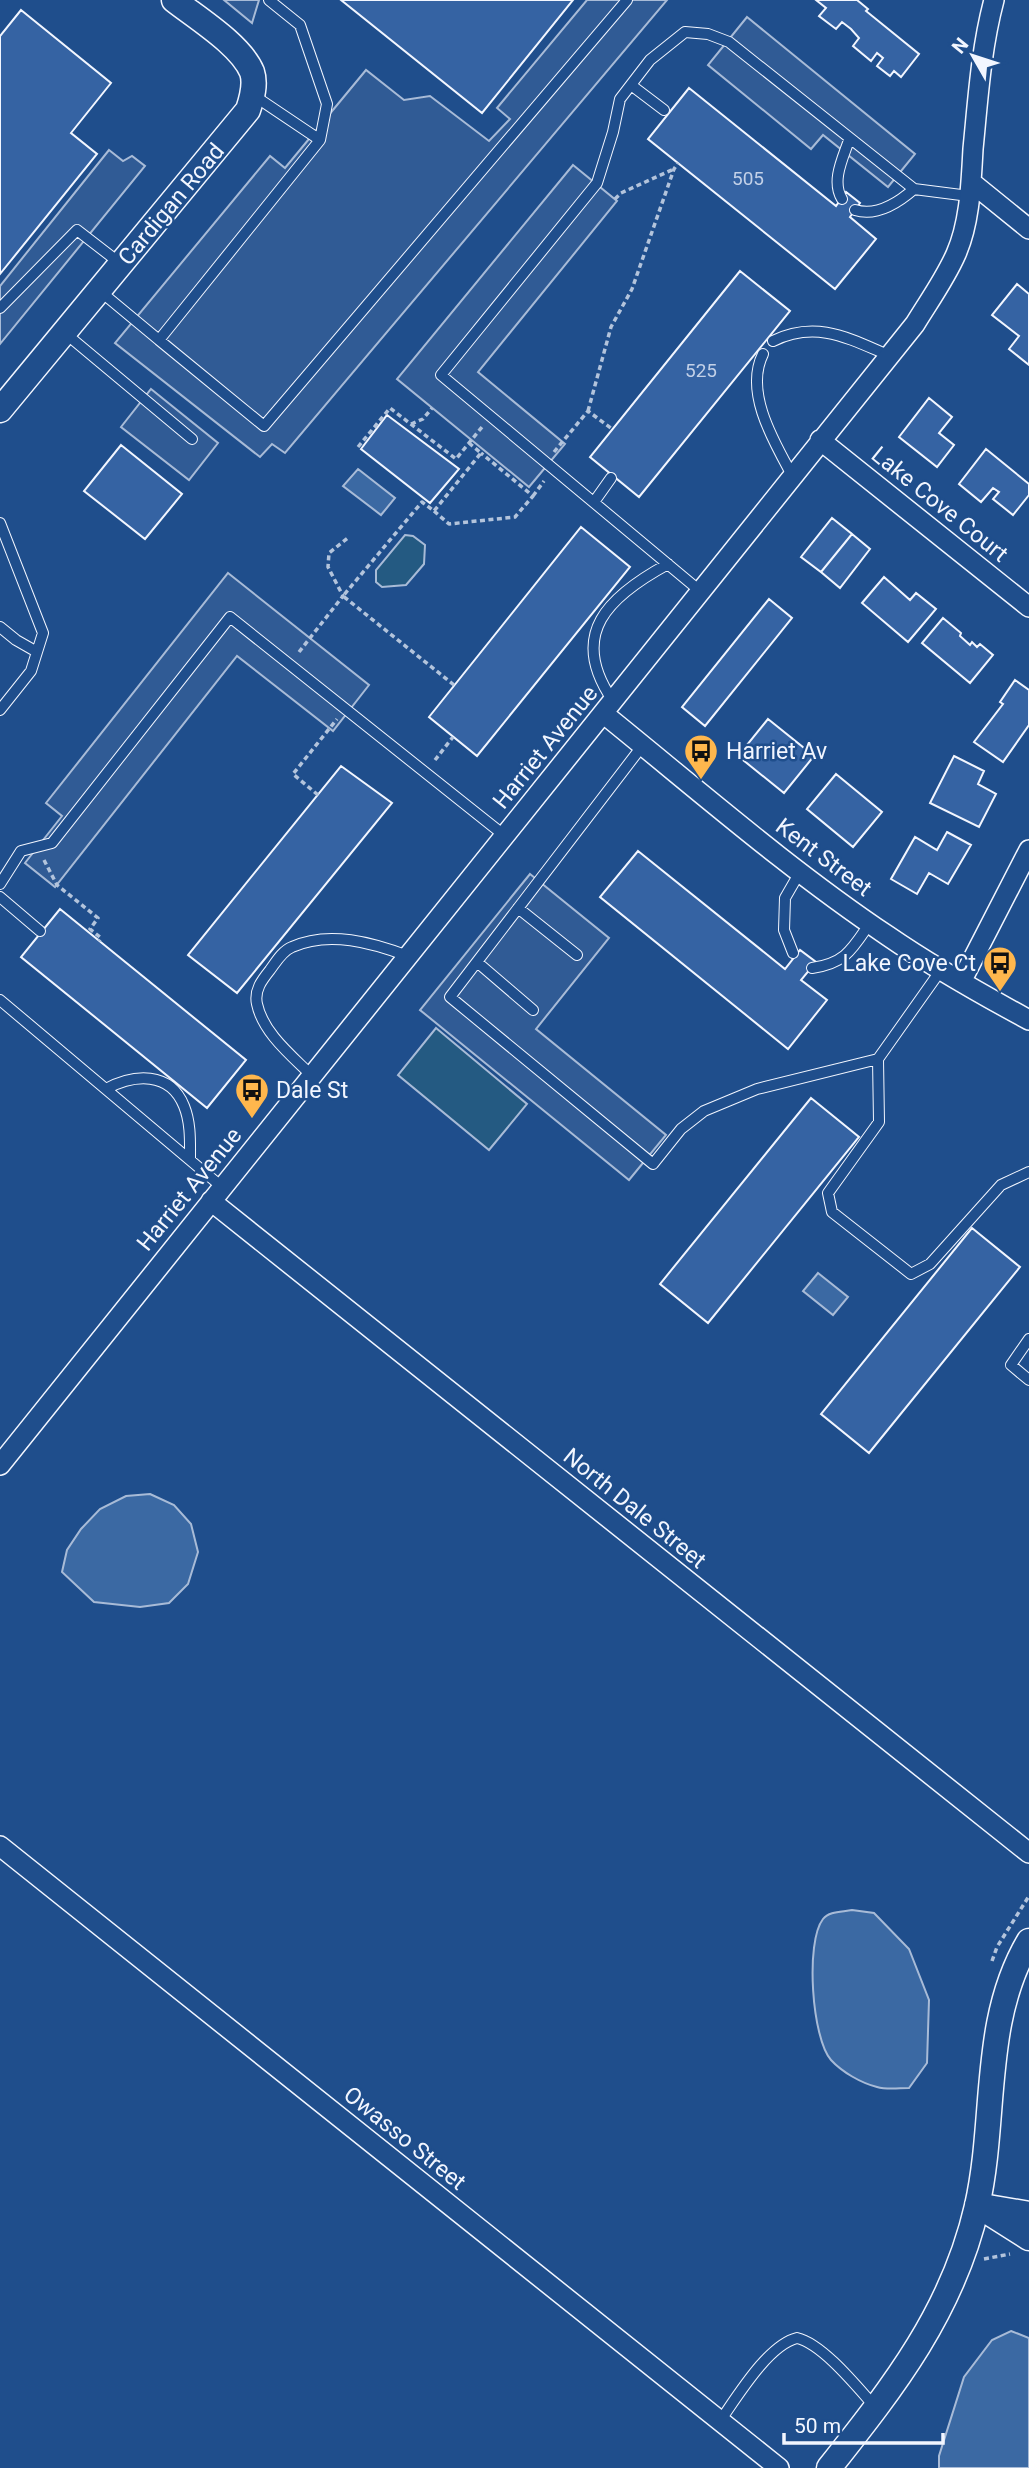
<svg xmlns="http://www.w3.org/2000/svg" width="1029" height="2468" viewBox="0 0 1029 2468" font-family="Roboto,sans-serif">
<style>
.green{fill:#245a82;stroke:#a8bbd7;stroke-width:2}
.parking{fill:#305b95;stroke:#a8bbd7;stroke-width:2}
.water{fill:#3b69a3;stroke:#a8bbd7;stroke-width:2}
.building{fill:#3563a3;stroke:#f2f6ff;stroke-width:2}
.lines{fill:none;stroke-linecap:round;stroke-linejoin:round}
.service-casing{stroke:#f2f6ff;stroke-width:12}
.minor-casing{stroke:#f2f6ff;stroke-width:22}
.tertiary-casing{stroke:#f2f6ff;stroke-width:27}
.path{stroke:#b3c4dc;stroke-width:3.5;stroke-dasharray:5 3.5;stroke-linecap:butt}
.service{stroke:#1f4e8c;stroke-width:10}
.minor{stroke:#1f4e8c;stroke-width:19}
.tertiary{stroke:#1f4e8c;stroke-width:24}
.labels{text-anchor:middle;stroke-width:5;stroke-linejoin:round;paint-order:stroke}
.number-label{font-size:19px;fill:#c3d1e8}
.street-label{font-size:23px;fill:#f2f6ff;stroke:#1f4e8c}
.poi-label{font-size:23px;fill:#f2f6ff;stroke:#1f4e8c;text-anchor:start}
</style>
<rect width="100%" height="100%" fill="#1f4e8c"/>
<path class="green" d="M405,535l8,1 12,9 -1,19 -18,21 -24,2 -6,-5v-12z
M436,1028l91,76 -38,46 -91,-75z"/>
<path class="parking" d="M224,0h35l-7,23z
M587,0h80l-382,453 -13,-9 -12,13 -145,-114 155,-187 15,12 81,-98 38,30 26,-4 59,45 21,-22 -13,-11z
M747,17l168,137 -27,33 -65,-52 -12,14 -103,-84z
M109,150l14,11 9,-5 13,10 -145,178v-58z
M573,165l44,36 -139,171 87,72 -36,43 -132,-108z
M151,389l67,54 -29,37 -68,-53z
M228,573l141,112 -36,46 -96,-75 -182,231 -30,-24 37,-47 -16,-13z
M530,874l79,64 -73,91 130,106 -37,45 -209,-170z"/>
<path class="water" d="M358,469l37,29 -14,17 -38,-29z
M818,1273l30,24 -15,18 -30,-24z
M150,1494l24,11 17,19 7,28 -10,32 -19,19 -29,4 -46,-5 -32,-30 5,-22 14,-21 19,-20 26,-13z
M852,1910l22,3 35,36 20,51 -2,63 -18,25c-10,0 -22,2 -32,-1 -16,-4 -35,-15 -46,-27 -19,-21 -26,-118 -8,-141 6,-8 19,-7 29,-9z
M1011,2331l18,7v130h-90v-12l25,-79 28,-37z"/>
<path class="building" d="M341,0h232l-91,113z
M816,0h41l11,9 -2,2 53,43 -18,23 -7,-6 -4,5 -13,-10 6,-8 -6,-5 -6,8 -18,-15 6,-8 -8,-9 -9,-7 -6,7 -17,-13 7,-8z
M21,10l90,73 -40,50 26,21 -97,120v-238z
M689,88l147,118 10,-14 14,11 -10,14 26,22 -41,50 -187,-150z
M740,271l50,40 -151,186 -49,-40z
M1017,284l12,10v71l-20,-16 10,-13 -27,-21z
M929,398l23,19 -13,16 15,12 -17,22 -38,-30z
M387,415l72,54 -29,34 -69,-54z
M121,445l61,49 -37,45 -61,-48z
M986,449l43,35v11l-16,20 -20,-16 6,-7 -6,-4 -12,14 -22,-18z
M832,518l20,16 -31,38 -20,-15z
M581,527l49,40 -153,189 -48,-39z
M852,534l18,15 -30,39 -19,-16z
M884,577l26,23 6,-7 20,16 -28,33 -46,-39z
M769,599l23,19 -87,108 -23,-19z
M943,618l18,15 -1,3 10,9 2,-3 5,5 3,-3 13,11 -23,28 -48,-40z
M1015,680l14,10v35l-26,37 -29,-20 29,-38 -3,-2z
M768,719l46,37 -30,37 -46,-37z
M954,756l30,15 -6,13 18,10 -17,33 -49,-24z
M341,766l51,37 -155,190 -49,-38z
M836,774l46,38 -29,35 -46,-38z
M947,832l24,13 -23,39 -19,-11 -12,21 -26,-15 24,-42 22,13z
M638,851l147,118 15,-19 16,12 -15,18 26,20 -39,49 -188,-152z
M60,909l186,151 -39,48 -186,-151z
M811,1098l48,39 -151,186 -48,-39z
M972,1228l48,39 -151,186 -48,-39z"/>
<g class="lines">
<g class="service-casing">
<path id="service" d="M269,0l31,25 27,79 -7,36
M631,85l33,25
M842,199c-11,-18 1,-41 7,-59
M855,210c22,7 43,-7 59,-21
M100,291l59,49 161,-200 -67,-45
M0,308l77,-78 44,34
M65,333l127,106
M159,340l105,86 363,-426
M773,341c43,-21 75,-3 115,14
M763,354c-19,38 11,88 29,121
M594,502l17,-24
M0,523l43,110 -12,38 -31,39
M700,591l-259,-216 156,-192 16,-51 7,-33 30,-39 35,-28 23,2 21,8 185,147 55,7
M0,627l16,13 21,12
M613,701c-46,-67 -4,-105 55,-137
M643,745l-193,252 203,167 28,-35 23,-18 53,-22 121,-30
M0,884l21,-33 31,-8 178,-226 275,219
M0,897l40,34
M518,908l59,47
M793,953l-9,-23 1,-32 15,-26
M477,962l56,48
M812,968c34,-5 40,-19 58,-45
M941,970l-63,89 1,63 -51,71 4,19 79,62 19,-10 71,-79 28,-13
M0,1000l222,187
M312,1076c-20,-20 -49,-43 -55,-72 -3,-14 5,-24 13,-34 6,-8 12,-19 22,-23 37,-17 81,-4 116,9
M106,1089c28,-15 64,-18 78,17 7,17 6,36 6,54
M1029,1339l-18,26 18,15
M720,2421c17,-24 48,-76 77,-83 26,6 61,50 79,70"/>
</g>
<g class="minor-casing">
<path id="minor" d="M971,182l58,47
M820,440l209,167
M604,714c93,75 184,155 284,222 45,31 93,58 141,84
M961,982l68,-132
M211,1201l818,652
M0,1465l915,-1141c14,-23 30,-45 41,-70 14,-32 15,-70 17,-105 5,-50 8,-100 21,-149
M0,1846l779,622"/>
</g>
<g class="tertiary-casing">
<path id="tertiary" d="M0,410l248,-300c4,-12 8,-26 4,-38 -11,-27 -55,-54 -78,-72
M977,2205l52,33
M988,2207l41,7
M829,2468c65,-82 124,-157 148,-262 20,-88 4,-184 52,-265"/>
</g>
<path class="path" d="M615,199l6,-6 53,-24
M588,411l23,-84 21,-38 42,-120 4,-6
M411,424l12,-5 9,-11
M358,447l32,-39 66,51 26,-32
M554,452l34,-41 24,18
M533,496l11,-15
M434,511l15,13 66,-7 18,-21 -52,-43
M299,652l44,-56 -15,-29 1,-14 20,-16
M454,685l-111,-89 79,-94 12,9 47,-58 -12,-10
M435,760l18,-23
M318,795l-25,-21 44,-55
M44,860l13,25 41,33 -8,11 11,9 -2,3
M992,1961l5,-14 32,-51
M984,2259l26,-5"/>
<use href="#service" class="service"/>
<use href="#minor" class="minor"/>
<use href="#tertiary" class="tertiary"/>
</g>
<defs>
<g id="bus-pin" transform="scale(1.75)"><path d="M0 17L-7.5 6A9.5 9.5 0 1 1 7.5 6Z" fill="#ffb74d" stroke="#1f4e8c"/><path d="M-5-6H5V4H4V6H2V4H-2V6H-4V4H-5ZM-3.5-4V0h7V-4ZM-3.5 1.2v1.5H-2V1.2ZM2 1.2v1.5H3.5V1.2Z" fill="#111"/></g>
</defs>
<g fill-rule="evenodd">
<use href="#bus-pin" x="701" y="751"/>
<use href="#bus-pin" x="1000" y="963"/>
<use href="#bus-pin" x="252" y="1090"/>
</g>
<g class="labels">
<g class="number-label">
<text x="748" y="185">505</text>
<text x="701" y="377">525</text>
</g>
<g class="street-label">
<text transform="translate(171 204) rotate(-50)" y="8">Cardigan Road</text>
<text transform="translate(940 504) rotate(39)" y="8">Lake Cove Court</text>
<text transform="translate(545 747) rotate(-51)" y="8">Harriet Avenue</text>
<text transform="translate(824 857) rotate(37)" y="8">Kent Street</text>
<text transform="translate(189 1189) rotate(-51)" y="8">Harriet Avenue</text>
<text transform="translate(635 1508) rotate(39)" y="8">North Dale Street</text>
<text transform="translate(405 2138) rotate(39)" y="8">Owasso Street</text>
</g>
<g class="poi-label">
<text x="726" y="759">Harriet Av</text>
<text x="976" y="971" text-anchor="end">Lake Cove Ct</text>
<text x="276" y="1098">Dale St</text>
</g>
</g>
<g transform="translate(973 56) rotate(309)" stroke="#1f4e8c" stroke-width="5" paint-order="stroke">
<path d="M0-5L12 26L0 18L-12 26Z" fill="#f2f6ff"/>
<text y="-10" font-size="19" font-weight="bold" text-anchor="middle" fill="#f2f6ff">N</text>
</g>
<path d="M784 2433v10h159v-10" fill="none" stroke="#f2f6ff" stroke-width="3.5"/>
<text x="794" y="2433" font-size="21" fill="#f2f6ff" stroke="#1f4e8c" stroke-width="5" paint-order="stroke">50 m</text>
</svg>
